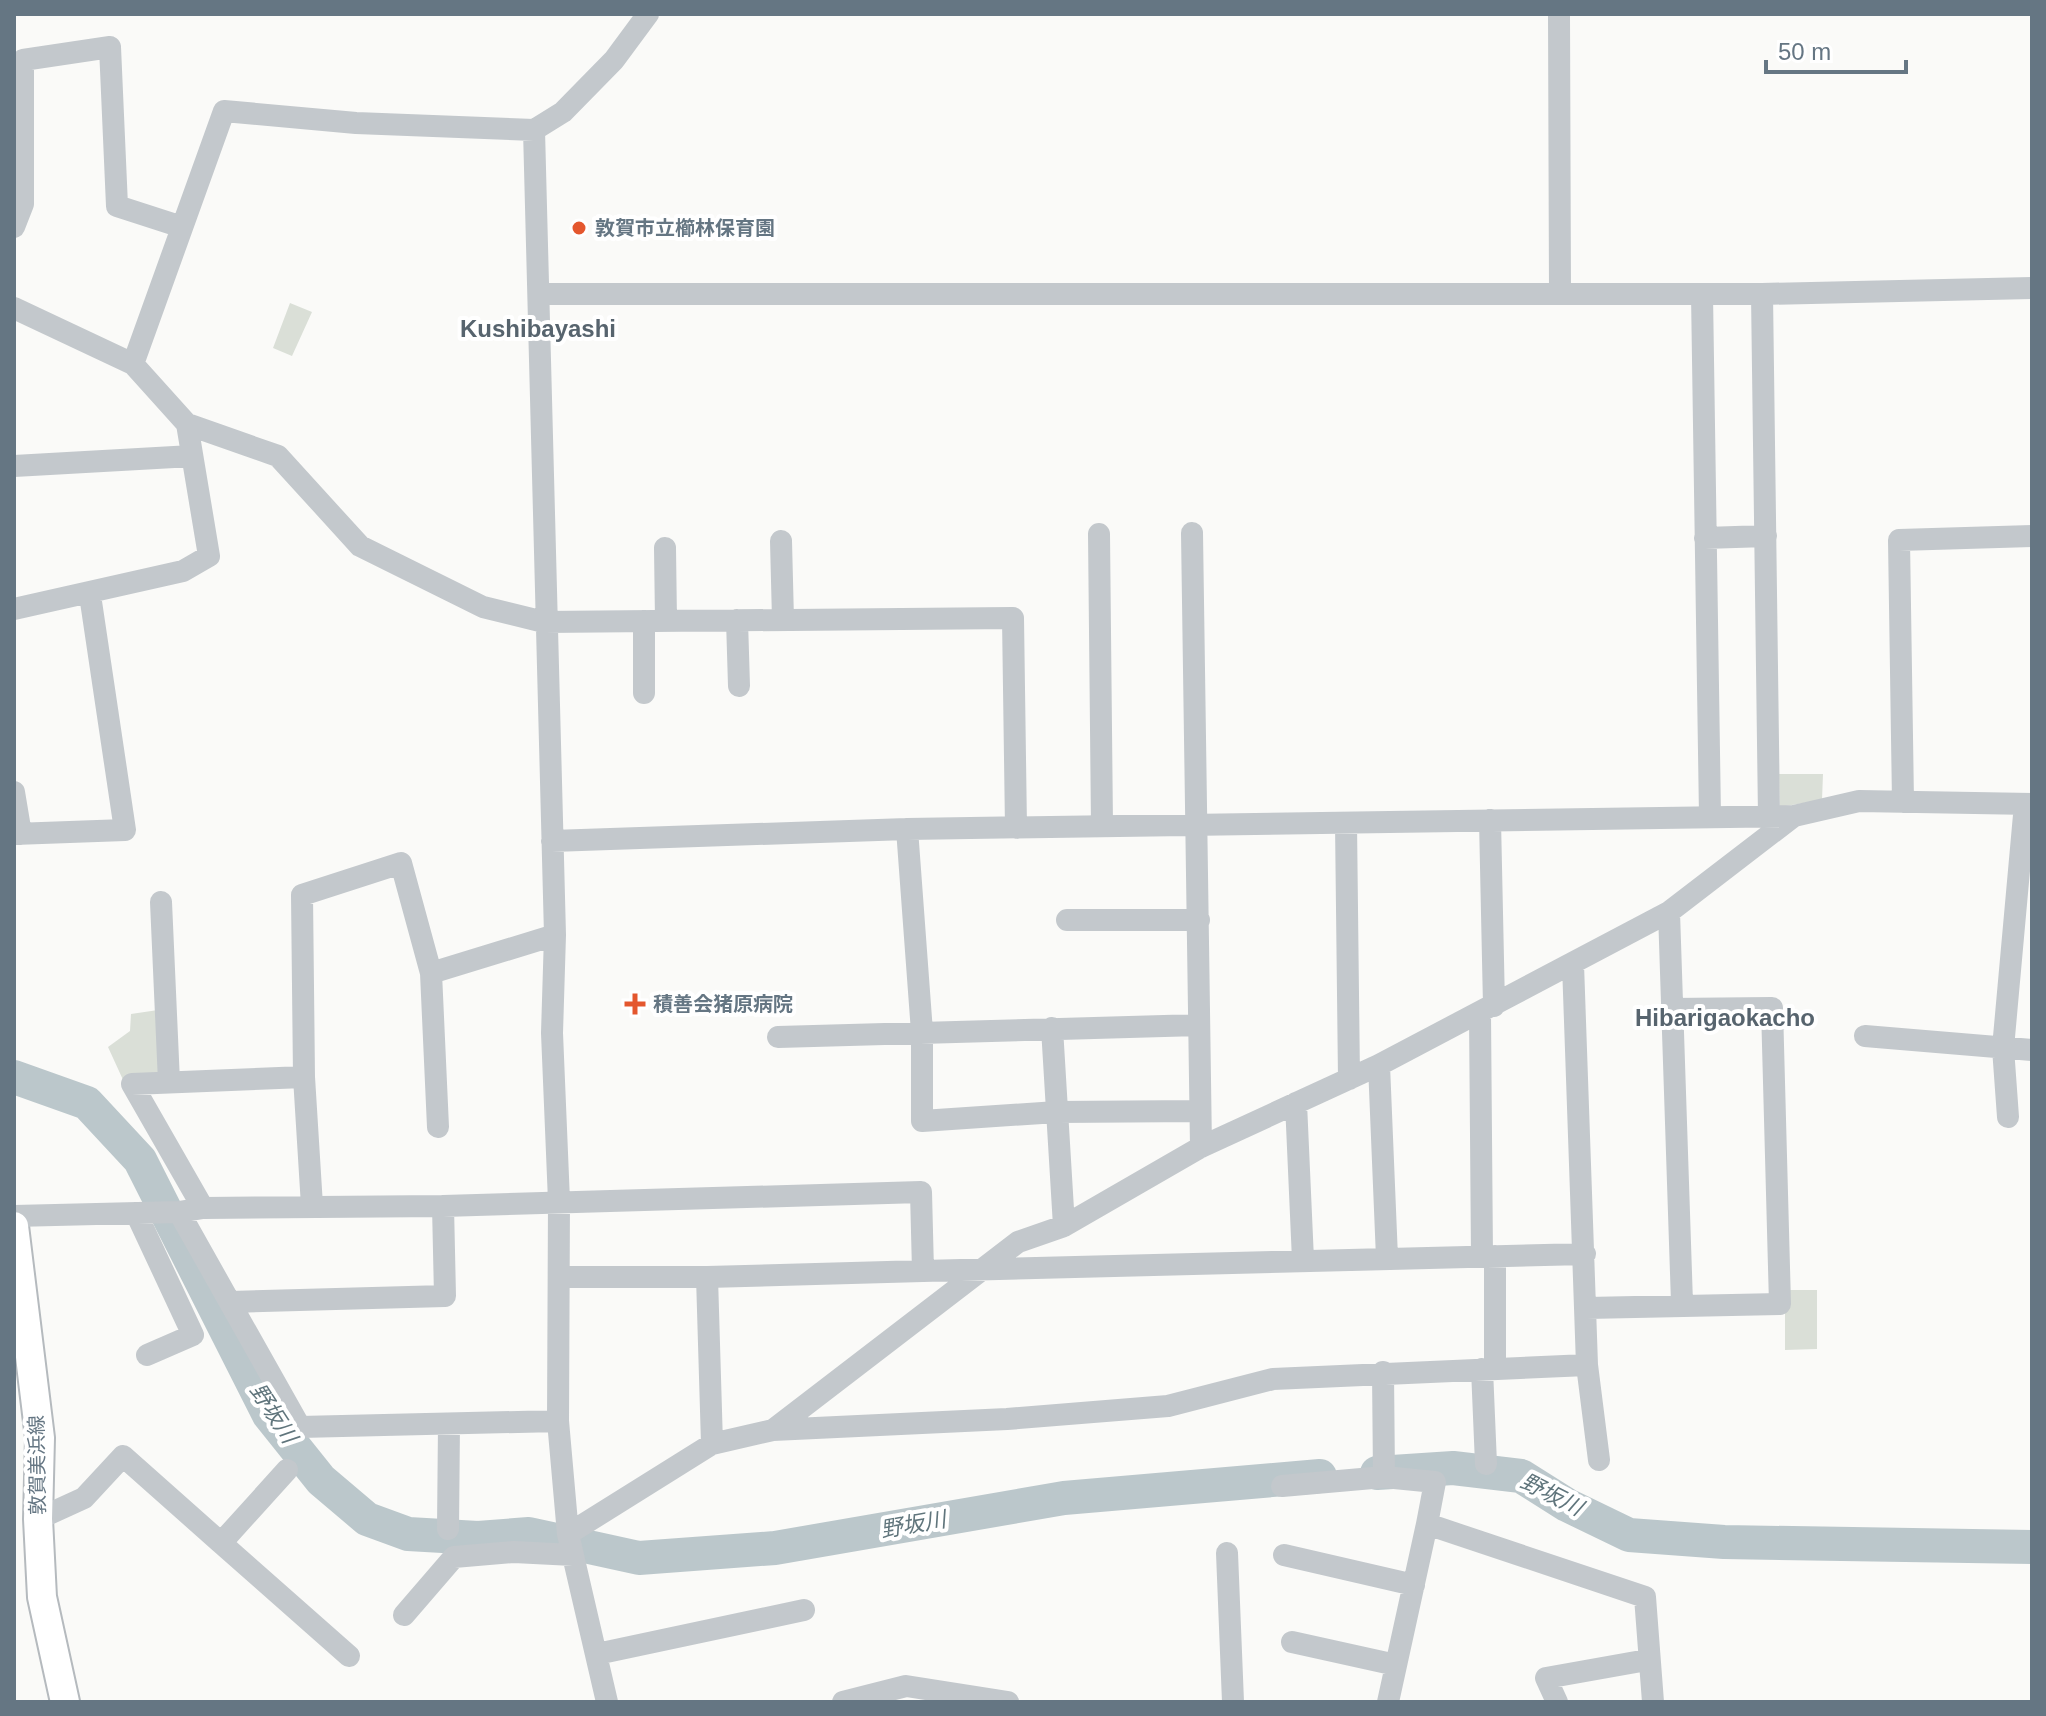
<svg xmlns="http://www.w3.org/2000/svg" width="2046" height="1716" viewBox="0 0 2046 1716" font-family="Helvetica,'Noto Sans JP',sans-serif">
<style>
.green{fill:#dadfd7}
.lines{fill:none;stroke-linecap:round;stroke-linejoin:round}
.river{stroke:#bbc7cb;stroke-width:34}
.major-casing{stroke:#b5babe;stroke-width:32}
.minor{stroke:#c3c8cc;stroke-width:22}
.major{stroke:#fff;stroke-width:28}
.poi-dot{fill:#e4572e;stroke:#fff;stroke-width:3}
.labels{text-anchor:middle;stroke-width:8;stroke-linejoin:round;paint-order:stroke}
.poi-label{font-size:20px;font-weight:bold;fill:#657683;stroke:#fff;text-anchor:start}
.street-label{font-size:20px;fill:#657683;stroke:#fff}
.water-label{font-size:22px;font-style:italic;fill:#60757c;stroke:#fff}
.quarter-label{font-size:24px;font-weight:bold;fill:#57646e;stroke:#fff}
</style>
<rect width="100%" height="100%" fill="#fafaf8"/>
<path class="green" d="M290,303l22,9 -20,44 -19,-8z
M1779,774h44l-1,26 -42,7z
M158,1010l2,60 -6,10 -30,2 -16,-35 22,-16 1,-17z
M1785,1290h32v59l-32,1z"/>
<g class="lines">
<path class="river" d="M14,1077l73,26 53,57 129,255 52,65 46,39 41,15 70,4 51,-4 110,24 136,-10 289,-50 256,-22
M1377,1473l76,-5 68,8 46,29 62,30 95,7 308,5"/>
<g class="major-casing">
<path id="major" d="M14,1226l26,212 -2,81 4,78 23,105"/>
</g>
<path class="minor" d="M1559,14l1,280
M534,130l21,805 -3,98 7,168 -1,220 10,113 39,168
M14,227l9,-23v-144l87,-13 7,159 65,21
M539,294h1223l270,-6
M1702,294l8,523
M1762,294l7,523
M14,308l119,56 54,60 91,32 82,90 123,61 61,15 469,-4 3,210
M133,364l91,-253 132,12 178,7 29,-18 51,-52 34,-46
M14,466l178,-10
M1192,533l9,614
M1099,534l3,292
M1705,538l61,-2
M781,541l2,79
M665,548l1,73
M14,609l169,-38 26,-15 -22,-132
M737,620l2,66
M644,621v72
M14,792l7,42
M1903,802l-4,-262 133,-4
M1490,820l4,186
M1346,823l3,256
M907,829l15,203v89l135,-9 143,-1
M14,834l111,-4 -35,-235
M552,841l355,-12 887,-13 65,-15 173,3
M161,902l8,180
M1669,912l13,391
M1067,920h132
M1573,964l14,401 12,95
M431,973l124,-38
M1480,1014l2,242
M1052,1028l12,198
M1865,1036l167,14
M778,1037l421,-12
M1379,1065l8,193
M1296,1103l7,157
M2008,1117l-5,-69 22,-244
M312,1206l-8,-129 -2,-182 99,-32 30,110 7,154
M203,1208l-71,-124 172,-7
M179,1212l121,215 258,-6
M136,1213l57,122 -46,20
M14,1216l165,-4 24,-4 240,-2 478,-14 2,79 662,-17
M559,1277h148l5,167
M707,1277l216,-6
M231,1302l214,-6 -2,-90
M1587,1308l193,-4 -8,-296 -101,1
M1495,1368v-112
M1482,1369l4,95
M1383,1372l1,105
M773,1430l245,-188 46,-16 137,-79 178,-82 290,-153 125,-96
M287,1470l-66,73 128,113
M1282,1486l102,-9 51,5 -8,42
M38,1519l46,-21 39,-42 98,87
M448,1529l1,-105
M568,1534l144,-90 61,-14 234,-11 161,-13 105,-27 314,-14
M1227,1553l6,149
M1284,1555l130,30
M404,1615l50,-58 60,-5 59,3
M1292,1642l104,23
M597,1654l207,-44
M843,1702l63,-16 102,16
M1388,1702l39,-178 218,73 8,105
M1557,1702l-11,-24 101,-18"/>
<use href="#major" class="major"/>
</g>
<g class="poi-dot">
<circle cx="579" cy="228" r="8"/>
<path d="M631 992h8v8h8v8h-8v8h-8v-8h-8v-8h8z"/>
</g>
<g class="labels">
<g class="poi-label">
<text x="595" y="235">敦賀市立櫛林保育園</text>
<text x="653" y="1011">積善会猪原病院</text>
</g>
<g class="street-label">
<text transform="translate(37 1465) rotate(-91)" y="7">敦賀美浜線</text>
</g>
<g class="water-label">
<text transform="translate(274 1413) rotate(57)" y="8">野坂川</text>
<text transform="translate(1552 1494) rotate(27)" y="8">野坂川</text>
<text transform="translate(913 1524) rotate(-10)" y="8">野坂川</text>
</g>
<g class="quarter-label">
<text x="538" y="337">Kushibayashi</text>
<text x="1725" y="1026">Hibarigaokacho</text>
</g>
</g>
<rect width="2046" height="1716" fill="none" stroke="#657683" stroke-width="32"/>
<path d="M1766 60v12h140v-12" fill="none" stroke="#657683" stroke-width="4"/>
<text x="1778" y="60" font-size="24" fill="#657683" stroke="#ffffff" stroke-width="6" paint-order="stroke">50 m</text>
</svg>
